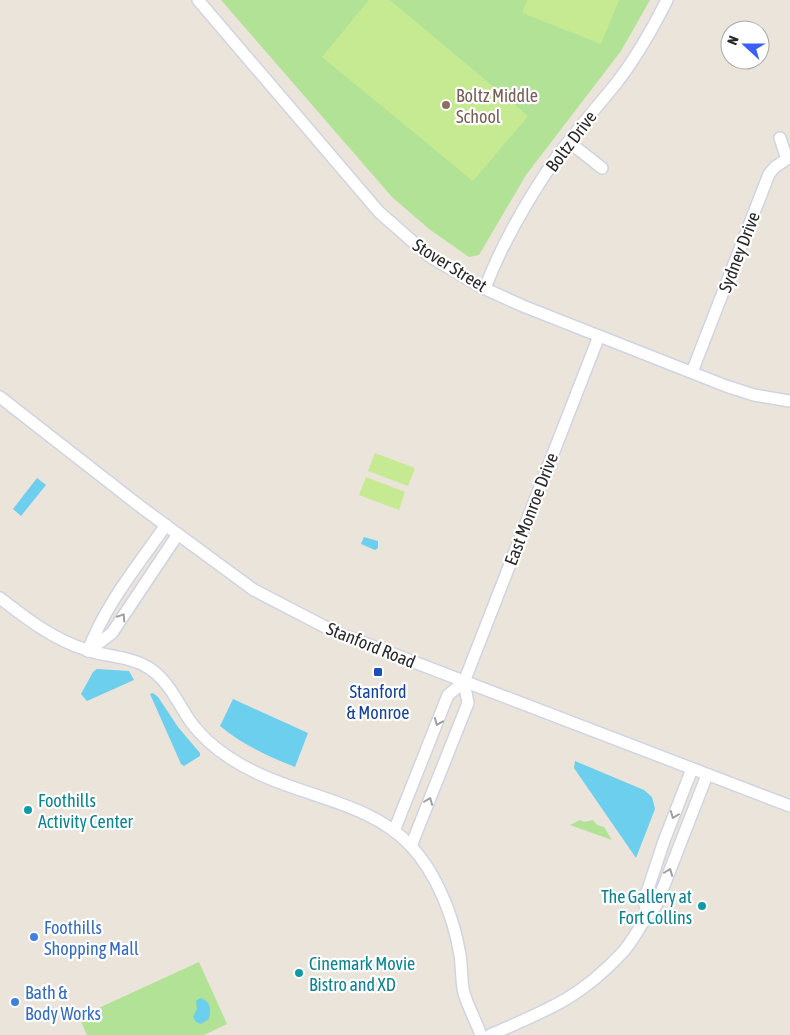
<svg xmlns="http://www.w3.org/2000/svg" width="790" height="1035" viewBox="0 0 790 1035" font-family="'Asap Condensed',sans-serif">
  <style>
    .green { fill: #b2e296 }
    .pitch { fill: #c6ea92 }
    .water { fill: #6ccfee }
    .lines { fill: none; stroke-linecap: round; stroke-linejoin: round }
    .minor-casing { stroke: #d0d4e2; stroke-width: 14 }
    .minor { stroke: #fff; stroke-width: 11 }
    .oneway { stroke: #9f9f9f }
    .education-dot { fill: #8d6e63; stroke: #fff; stroke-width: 2 }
    .transit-dot { fill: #1a4fb4; stroke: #fff; stroke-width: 2 }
    .culture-dot { fill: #0f9aa8; stroke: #fff; stroke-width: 2 }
    .shop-dot { fill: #3f7fe0; stroke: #fff; stroke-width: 2 }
    .labels { text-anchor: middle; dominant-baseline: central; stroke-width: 4.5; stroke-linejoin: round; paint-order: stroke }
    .education-label { font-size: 18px; fill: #785e54; stroke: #fff; text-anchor: start }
    .street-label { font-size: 18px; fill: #292929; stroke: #fff }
    .transit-label { font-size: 18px; fill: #164399; stroke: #fff }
    .culture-label { font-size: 18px; fill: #0d838f; stroke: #fff; text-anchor: start }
    .shop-label { font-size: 18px; fill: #366cbe; stroke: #fff; text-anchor: start }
  </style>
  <rect width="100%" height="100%" fill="#ebe4da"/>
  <g class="green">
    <polygon points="221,0 650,0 621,51 526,175 479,255 469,257 429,229 392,197"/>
    <polygon points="580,820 584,822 593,820 597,825 604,827 612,840 570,825"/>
    <polygon points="199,962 227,1024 204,1035 87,1035 79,1017"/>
  </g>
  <g class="pitch">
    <polygon points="369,0 390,0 528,116 473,181 322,57"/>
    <polygon points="527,0 619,0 601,44 522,13"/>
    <polygon points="375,453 415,468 408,486 368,471"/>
    <polygon points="366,477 405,492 399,510 359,495"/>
  </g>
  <g class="water">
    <polygon points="37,478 46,485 21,516 13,509"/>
    <polygon points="364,537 378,541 378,548 375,550 361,544"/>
    <polygon points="97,669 129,671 134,680 87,701 81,694 93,672"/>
    <polygon points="153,693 158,697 178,727 200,753 200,756 184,766 181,764 150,694"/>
    <path d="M233 699 308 733 295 767C268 756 243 745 220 726Z"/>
    <polygon points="575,761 644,790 652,797 655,809 636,858 574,768"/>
    <path d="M200 998C211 1001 211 1009 209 1019L201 1024 196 1022 193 1017 197 1009 196 1001Z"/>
  </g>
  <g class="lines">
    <g class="minor-casing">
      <g id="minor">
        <polyline points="198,0 379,212 429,256 481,287 523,306 726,386 754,395 790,401"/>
        <polyline points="569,142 602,168"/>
        <path d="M485 288C503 241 529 197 558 155 577 130 598 106 618 81 637 56 653 28 667 0"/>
        <polyline points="692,372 769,174 775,167 787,159 780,138"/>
        <polyline points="0,397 141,507 254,590 333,631 790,806"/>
        <path d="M0 598C27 619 54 640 87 650 107 657 130 656 149 668 168 680 178 703 190 721 206 743 230 760 255 772 305 797 371 803 411 846 437 874 454 918 460 955 462 967 461 981 464 993 468 1007 476 1021 481 1035"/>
        <polyline points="88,651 112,633 178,534"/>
        <path d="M88 651C105 605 138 565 166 525"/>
        <polyline points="394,831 448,695 464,682 599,336"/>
        <polyline points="411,846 468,703 464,682"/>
        <polyline points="647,914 644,901 664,841 692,769"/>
        <path d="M490 1035C547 1010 579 999 622 953 636 938 642 919 656 906L707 775"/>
      </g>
    </g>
    <use href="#minor" class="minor"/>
  </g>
  <defs><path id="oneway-chevron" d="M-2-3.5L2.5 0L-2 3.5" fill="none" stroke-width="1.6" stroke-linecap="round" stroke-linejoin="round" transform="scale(1.25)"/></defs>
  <g class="oneway">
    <use href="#oneway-chevron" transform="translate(122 617) rotate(-57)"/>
    <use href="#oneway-chevron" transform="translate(438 722) rotate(112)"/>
    <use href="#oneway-chevron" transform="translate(429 801) rotate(-69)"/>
    <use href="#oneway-chevron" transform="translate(674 815) rotate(111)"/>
    <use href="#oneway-chevron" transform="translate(669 872) rotate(-69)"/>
  </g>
  <circle class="education-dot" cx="446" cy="105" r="5"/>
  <rect class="transit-dot" x="373" y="667" width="10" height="10" rx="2.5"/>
  <g class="culture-dot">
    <circle cx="28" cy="810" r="5"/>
    <circle cx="702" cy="906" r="5"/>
    <circle cx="299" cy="973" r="5"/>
  </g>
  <g class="shop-dot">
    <circle cx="34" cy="937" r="5"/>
    <circle cx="15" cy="1002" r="5"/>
  </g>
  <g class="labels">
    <g class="education-label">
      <text x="456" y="95">Boltz Middle<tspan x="456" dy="21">School</tspan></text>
    </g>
    <g class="street-label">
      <text transform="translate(571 141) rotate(-53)">Boltz Drive</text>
      <text transform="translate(739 252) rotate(-69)">Sydney Drive</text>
      <text transform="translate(450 265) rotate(32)">Stover Street</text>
      <text transform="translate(531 509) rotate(-69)">East Monroe Drive</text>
      <text transform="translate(371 645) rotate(22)">Stanford Road</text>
    </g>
    <g class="transit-label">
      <text x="378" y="691">Stanford<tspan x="378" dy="21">&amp; Monroe</tspan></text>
    </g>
    <g class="culture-label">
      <text x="38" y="800">Foothills<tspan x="38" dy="21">Activity Center</tspan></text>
      <text x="692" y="896" text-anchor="end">The Gallery at<tspan x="692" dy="21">Fort Collins</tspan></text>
      <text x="309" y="963">Cinemark Movie<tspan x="309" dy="21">Bistro and XD</tspan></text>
    </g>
    <g class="shop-label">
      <text x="44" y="927">Foothills<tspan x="44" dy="21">Shopping Mall</tspan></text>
      <text x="25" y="992">Bath &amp;<tspan x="25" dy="21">Body Works</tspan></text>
    </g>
  </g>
  <g transform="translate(745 45) rotate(291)"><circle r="24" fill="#ffffff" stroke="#a9a9a9"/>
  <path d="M0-4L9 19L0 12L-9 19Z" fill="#3961fa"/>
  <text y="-8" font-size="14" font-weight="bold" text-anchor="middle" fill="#292929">N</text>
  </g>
</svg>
